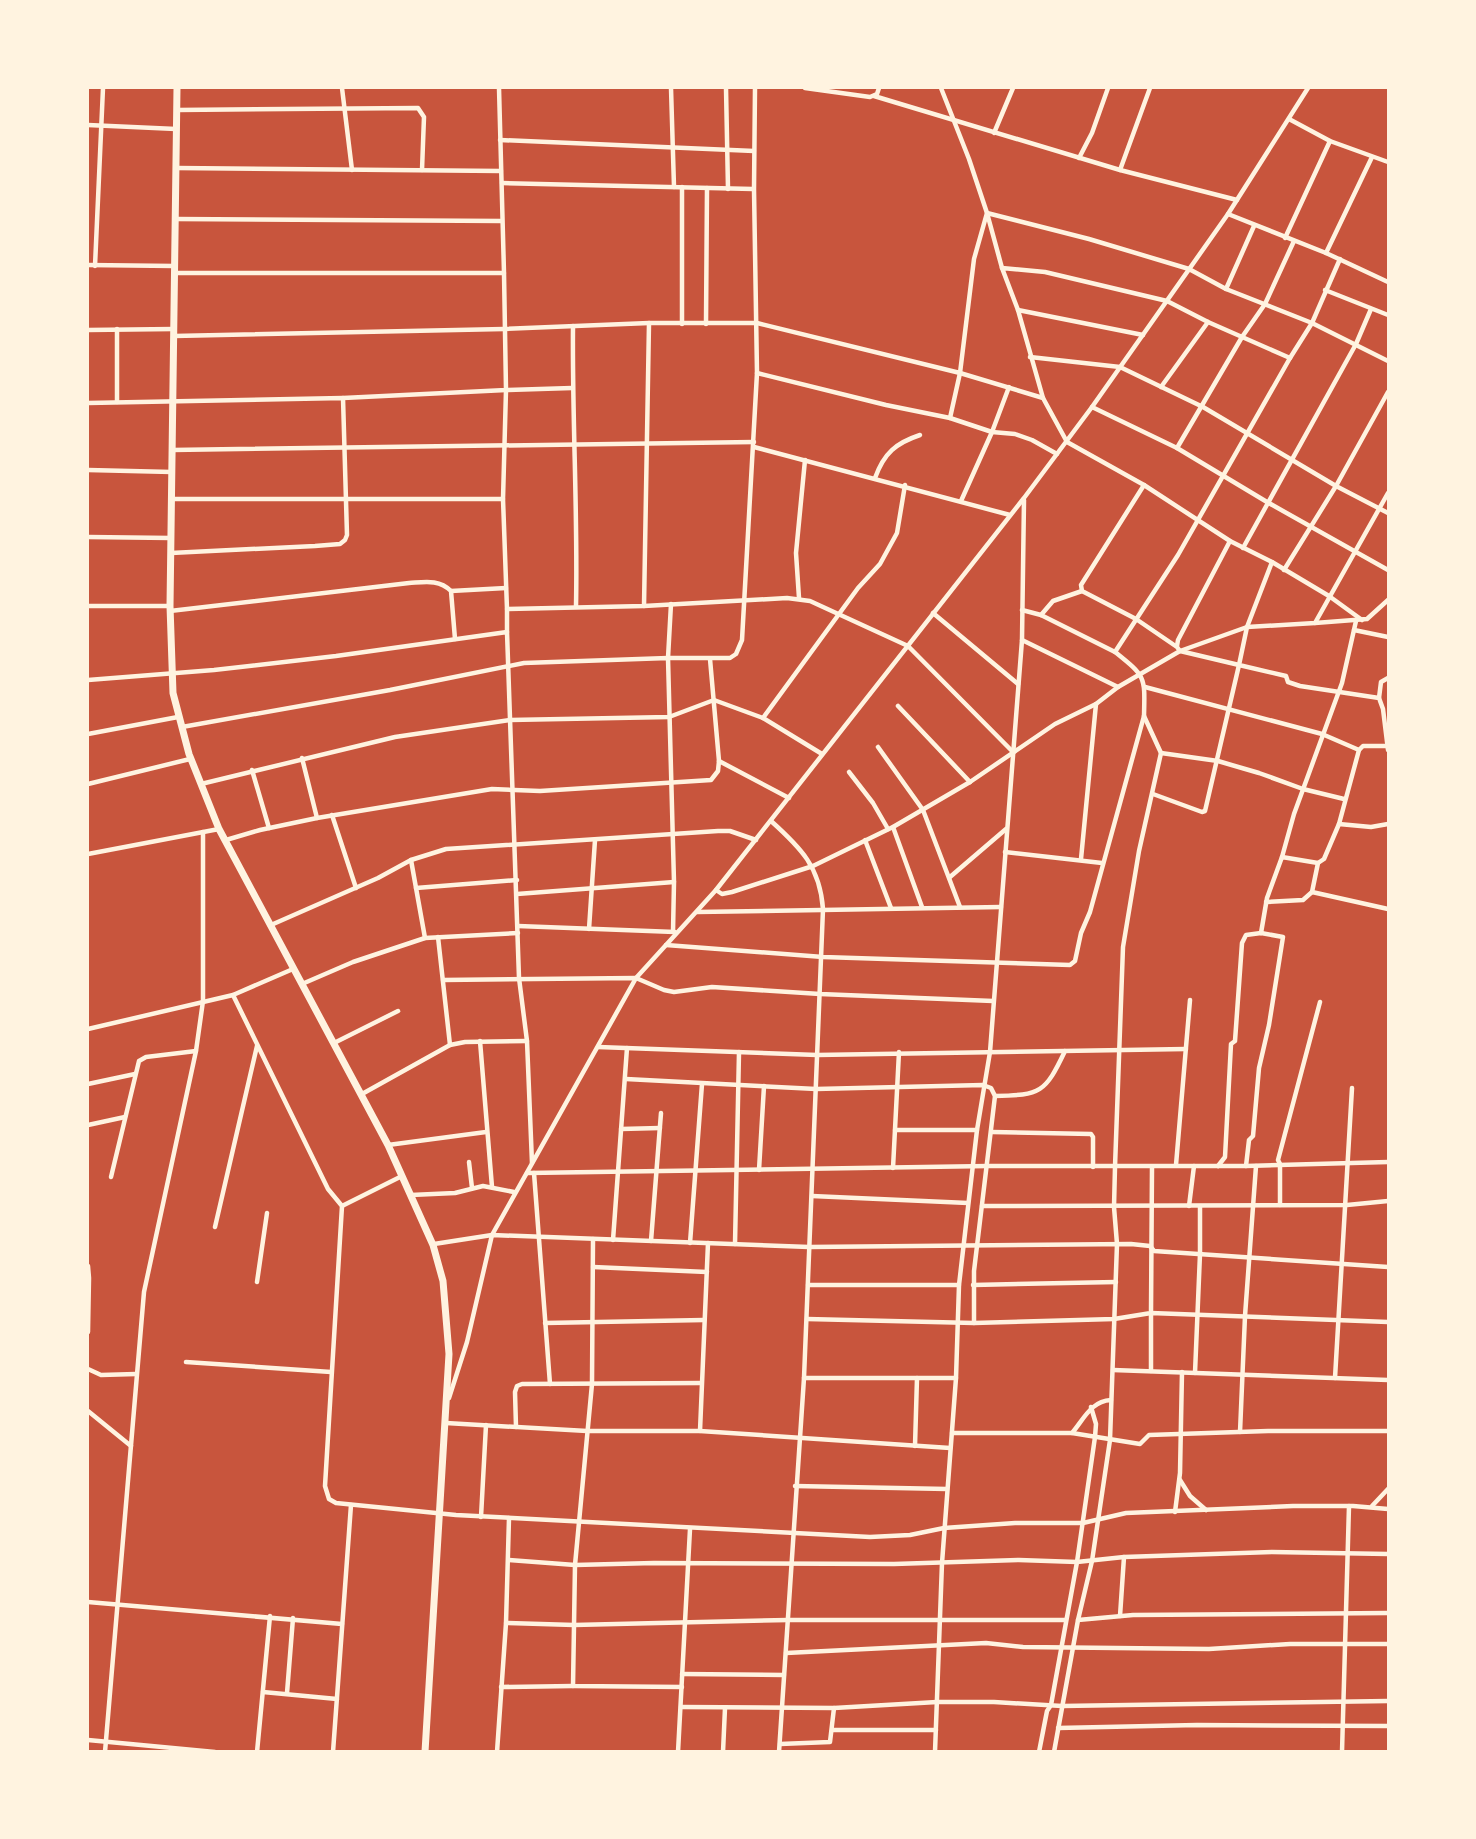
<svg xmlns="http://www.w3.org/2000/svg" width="1476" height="1839" viewBox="0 0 1476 1839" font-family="'Alegreya Sans',sans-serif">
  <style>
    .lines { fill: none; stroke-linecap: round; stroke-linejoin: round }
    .minor { stroke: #fff3e0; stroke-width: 4.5 }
    .primary { stroke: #fff3e0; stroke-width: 7 }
  </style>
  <rect width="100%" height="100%" fill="#c8553d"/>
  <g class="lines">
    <g class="minor">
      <polyline points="342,88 352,170"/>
      <polyline points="499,88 504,273"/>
      <polyline points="671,88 674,187"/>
      <polyline points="726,88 728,189"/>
      <polyline points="805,88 870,97 877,94 879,88"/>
      <polyline points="941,88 969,159 987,213 974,259 960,373 950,418"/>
      <polyline points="874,96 1120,170 1237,200"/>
      <polyline points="177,110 418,108 424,117 422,170"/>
      <polyline points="1289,119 1330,141 1388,162"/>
      <polyline points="88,125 176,129"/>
      <polyline points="994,133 1013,88"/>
      <polyline points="500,140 754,151"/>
      <polyline points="1079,158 1092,133 1108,88"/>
      <polyline points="176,168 501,171"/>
      <polyline points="1120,170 1150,88"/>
      <polyline points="502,183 753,189"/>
      <polyline points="1228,214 1326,253 1388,282"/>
      <polyline points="175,219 502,221"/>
      <polyline points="1285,238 1330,141"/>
      <polyline points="1326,253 1372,157"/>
      <polyline points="88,265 174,266"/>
      <polyline points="95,266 103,88"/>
      <polyline points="1002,268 987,213 1089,239 1189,269 1226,289 1312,323 1388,361"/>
      <polyline points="175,273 504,273 506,390 343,398"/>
      <polyline points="1226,289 1254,226"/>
      <polyline points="1325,290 1388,315"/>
      <polyline points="1018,310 1143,335"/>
      <polyline points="682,324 682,187"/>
      <polyline points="706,324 707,188"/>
      <path d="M573 326C572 419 578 513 576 606"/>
      <polyline points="88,330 174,329"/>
      <polyline points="174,336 504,329 649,323"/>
      <polyline points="1030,357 1120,367 1203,407 1336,486 1388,513"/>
      <polyline points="757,373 886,405 950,418 992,432 1015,434 1032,440 1057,454"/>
      <polyline points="1161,387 1208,322"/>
      <polyline points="572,388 506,390 503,499 507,609 644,606 787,598 810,601 908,646 1013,752"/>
      <polyline points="1043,398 1018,310 1002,268 1045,272 1167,301 1208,322 1290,358"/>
      <polyline points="117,402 117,329"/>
      <polyline points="88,403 343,398 347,535 345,540 340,544 315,546 171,553"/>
      <polyline points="1092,407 1177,448 1267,502 1388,570"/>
      <polyline points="754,447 1010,515"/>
      <polyline points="1177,448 1242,337 1265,304 1294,241"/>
      <polyline points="172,450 754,442"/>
      <polyline points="88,470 172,472"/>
      <path d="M875 478C884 453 896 443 920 435"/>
      <polyline points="1144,485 1081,585 1082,591 1136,619 1177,647 1180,651 1239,665 1205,811 1202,812 1153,794"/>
      <polyline points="172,499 503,499"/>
      <polyline points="961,501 992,432 1009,387"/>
      <polyline points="88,537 171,538"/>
      <polyline points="1243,548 1356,344 1371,309"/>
      <polyline points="1272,562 1247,627 1239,665 1286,676 1288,682 1300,686 1379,698 1383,709 1388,750"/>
      <polyline points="1284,570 1336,486 1388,392"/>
      <polyline points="451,591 506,588"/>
      <polyline points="799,598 796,553 805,460"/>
      <polyline points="671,604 668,658 730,658 736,654 742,640 757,373 754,189 755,88"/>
      <polyline points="88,606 170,606"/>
      <polyline points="644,606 649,323 757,323 960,373 1043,398 1067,442 1144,485 1230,541 1272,562 1329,596 1362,620"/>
      <polyline points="1022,610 1041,615 1115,652 1178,555 1290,358 1312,323 1340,259"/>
      <path d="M170 611 409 583C425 582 439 579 451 591L455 639"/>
      <polyline points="933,613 1018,684"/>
      <polyline points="1041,615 1053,601 1082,591"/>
      <polyline points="1315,623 1367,619 1388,600"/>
      <polyline points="1354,630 1388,637"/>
      <polyline points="507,632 507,609"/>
      <polyline points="1022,640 1118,687"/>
      <polyline points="1177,646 1178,640 1230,541"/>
      <polyline points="88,680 214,670 336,656 507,632 519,978 527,1041 532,1163"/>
      <polyline points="1145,687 1322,734 1359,750"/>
      <polyline points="1379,698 1381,682 1388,678"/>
      <polyline points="898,706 970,782"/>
      <polyline points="182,727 390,690 524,663 668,658 674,882 673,932"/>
      <polyline points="88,734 178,717"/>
      <polyline points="878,747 923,810 960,907"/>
      <polyline points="1161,753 1218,761 1259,773 1303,789 1344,799"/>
      <polyline points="822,754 763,718 858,588 880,564 897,533 905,485"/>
      <polyline points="302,758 317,818"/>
      <polyline points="719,761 789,798"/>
      <polyline points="252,770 269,828"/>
      <polyline points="849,772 873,803 888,829"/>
      <polyline points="88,784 190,759"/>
      <polyline points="201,784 395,737 510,720 669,717 714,700 763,718"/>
      <polyline points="332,815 356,888"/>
      <path d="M771 821C801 848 820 867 823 909L804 1378 779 1752"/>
      <polyline points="1339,824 1359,750 1363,746 1388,746"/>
      <polyline points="893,827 922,907"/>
      <polyline points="226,840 260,830 317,818 492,789 540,791 711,780 718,771 719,761 710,659"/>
      <polyline points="865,840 891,908"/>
      <polyline points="1005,852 1102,863"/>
      <polyline points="88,854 219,829"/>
      <polyline points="1282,857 1294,814 1342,683 1356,621"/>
      <polyline points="1081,859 1096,704"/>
      <polyline points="411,860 425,938"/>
      <polyline points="1318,863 1312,892 1388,909"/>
      <polyline points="950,877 1006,829"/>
      <polyline points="416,888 517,880"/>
      <polyline points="716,890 722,894 732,892 813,866 893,827 970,782 1055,724 1096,704 1118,687 1180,651 1247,627 1315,623 1388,493"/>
      <polyline points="517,894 674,882"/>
      <polyline points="1266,902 1303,900 1312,892"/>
      <polyline points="697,912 1001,907"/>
      <polyline points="271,925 378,878 411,860 446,849 718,831 730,831 756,840"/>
      <polyline points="518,926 675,932"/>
      <polyline points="589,929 595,840"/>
      <polyline points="1261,933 1267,898 1282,857 1318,863 1324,859 1339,824 1371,827 1388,824"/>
      <polyline points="438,937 450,1045"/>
      <path d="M666 945 823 957 1070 965 1075 961 1081 933 1090 912 1144 716C1145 676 1146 677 1115 652"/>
      <polyline points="443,980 636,978 664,990 674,992 712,987 820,994 993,1001"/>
      <polyline points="302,984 353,962 425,938 518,933"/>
      <polyline points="233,995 328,1189 342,1206 325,1486 329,1499 336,1503 456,1515 870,1537 910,1535 944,1528 1015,1523 1083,1523 1126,1513 1293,1506 1353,1506 1388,1509"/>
      <polyline points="88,1029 233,995 293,969"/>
      <polyline points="480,1041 492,1187"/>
      <polyline points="334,1043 398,1011"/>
      <polyline points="598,1047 817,1055 1186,1049"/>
      <polyline points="626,1079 816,1089 983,1085 991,1088 995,1096 974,1271 974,1323"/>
      <polyline points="88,1084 135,1074"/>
      <polyline points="362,1094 450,1045 465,1042 527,1041"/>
      <path d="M995 1096C1041 1095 1045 1093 1065 1051"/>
      <polyline points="88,1125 125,1117"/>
      <polyline points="621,1129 660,1128"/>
      <polyline points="895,1130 977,1130"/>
      <polyline points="992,1132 1091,1134 1093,1137 1093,1167"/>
      <polyline points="388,1145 486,1132"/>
      <polyline points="469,1162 472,1188"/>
      <polyline points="1176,1165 1190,1000"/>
      <polyline points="1218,1166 1225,1157 1231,1044 1235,1041 1242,943 1246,935 1261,933 1283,937 1269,1025 1259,1068 1253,1136 1249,1140 1246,1166"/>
      <polyline points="893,1168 899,1052"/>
      <polyline points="759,1170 764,1086"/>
      <polyline points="527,1173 988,1166 1246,1166 1388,1162"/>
      <polyline points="534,1173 550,1384"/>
      <polyline points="111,1177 139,1061 146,1057 196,1051"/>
      <polyline points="411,1195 455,1193 483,1186 514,1192"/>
      <polyline points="812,1196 968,1203"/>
      <polyline points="1280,1205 1280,1164 1278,1160 1320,1002"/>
      <polyline points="342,1206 402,1176"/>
      <polyline points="982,1206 1347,1205 1388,1201"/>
      <polyline points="1189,1206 1194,1166"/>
      <polyline points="215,1227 257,1046"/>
      <polyline points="593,1239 592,1384 575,1565 573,1686 682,1687"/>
      <polyline points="613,1240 627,1048"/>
      <polyline points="651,1241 661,1113"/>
      <polyline points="690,1243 702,1084"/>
      <polyline points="434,1244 492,1235 809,1247 1131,1244 1150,1246 1154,1251 1388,1267"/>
      <polyline points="735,1244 739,1052"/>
      <polyline points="88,1266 89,1278 88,1332"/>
      <polyline points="593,1267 707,1272"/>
      <polyline points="257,1282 267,1213"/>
      <polyline points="808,1285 959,1285"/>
      <polyline points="973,1285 1116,1282"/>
      <polyline points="807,1319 974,1323 1114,1319 1151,1313 1152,1167"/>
      <polyline points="545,1323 704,1320"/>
      <polyline points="186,1362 331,1372"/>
      <polyline points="88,1369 101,1375 136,1374"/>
      <polyline points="1113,1370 1388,1380"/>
      <polyline points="1151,1371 1151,1313 1388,1322"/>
      <polyline points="1195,1373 1200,1254 1200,1207"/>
      <polyline points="804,1378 956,1378"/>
      <polyline points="1335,1378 1352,1088"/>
      <polyline points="449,1398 467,1342 492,1235 636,978 716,890 1024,498 1092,407 1228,214 1308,88"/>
      <polyline points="88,1411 131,1446"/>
      <polyline points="446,1423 587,1431 700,1431 950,1448"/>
      <polyline points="516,1427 515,1392 517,1386 522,1384 701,1383"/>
      <polyline points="700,1431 708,1243"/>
      <polyline points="1240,1432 1245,1316 1256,1166"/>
      <path d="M952 1433H1072C1084 1419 1091 1401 1111 1400"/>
      <polyline points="1072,1433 1140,1444 1149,1435 1268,1431 1388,1431"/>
      <polyline points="915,1446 917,1378"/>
      <polyline points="1180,1480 1190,1496 1206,1510"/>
      <polyline points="795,1486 947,1489"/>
      <polyline points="1372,1506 1388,1489"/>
      <polyline points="1175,1512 1180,1473 1182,1372"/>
      <polyline points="481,1517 486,1425"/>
      <polyline points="509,1560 575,1565 654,1563 894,1564 1019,1560 1077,1562 1124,1557 1272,1552 1388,1554"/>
      <polyline points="88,1602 342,1624"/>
      <polyline points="1120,1616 1124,1557"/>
      <polyline points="1078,1620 1133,1615 1388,1613"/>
      <polyline points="506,1623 574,1625 788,1620 1065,1620"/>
      <polyline points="786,1653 986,1643 1023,1647 1209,1649 1290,1644 1388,1644"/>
      <polyline points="682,1674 784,1675"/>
      <polyline points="501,1687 573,1686"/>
      <polyline points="263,1692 337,1699"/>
      <polyline points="287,1693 293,1618"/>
      <polyline points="681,1707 834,1708 937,1702 994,1702 1062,1706 1388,1701"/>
      <polyline points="1058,1728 1197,1725 1388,1726"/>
      <polyline points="833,1730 936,1730"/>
      <polyline points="88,1740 215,1752"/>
      <polyline points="780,1744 830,1742 834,1708"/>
      <polyline points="105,1752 144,1292 196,1051 203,1001 203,832"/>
      <polyline points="257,1752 270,1616"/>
      <polyline points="333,1752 351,1505"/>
      <polyline points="497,1752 506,1623 509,1518"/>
      <polyline points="678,1752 690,1529"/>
      <polyline points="723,1752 725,1708"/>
      <polyline points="935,1752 942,1563 956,1378 959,1285 977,1130 990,1052 1022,640 1024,500"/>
      <polyline points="1039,1752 1047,1711 1051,1705 1077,1562 1095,1437 1096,1424 1091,1407"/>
      <polyline points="1054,1752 1078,1620 1092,1561 1110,1440 1117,1244 1114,1207 1115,1167 1123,947 1139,851 1161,753 1144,716"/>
      <polyline points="1342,1752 1349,1506"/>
    </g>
    <polyline class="primary" points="177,88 170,606 173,693 189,754 219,829 388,1145 433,1245 443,1281 449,1354 425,1752"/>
  </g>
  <rect width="1476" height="1839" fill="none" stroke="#fff3e0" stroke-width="178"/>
</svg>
